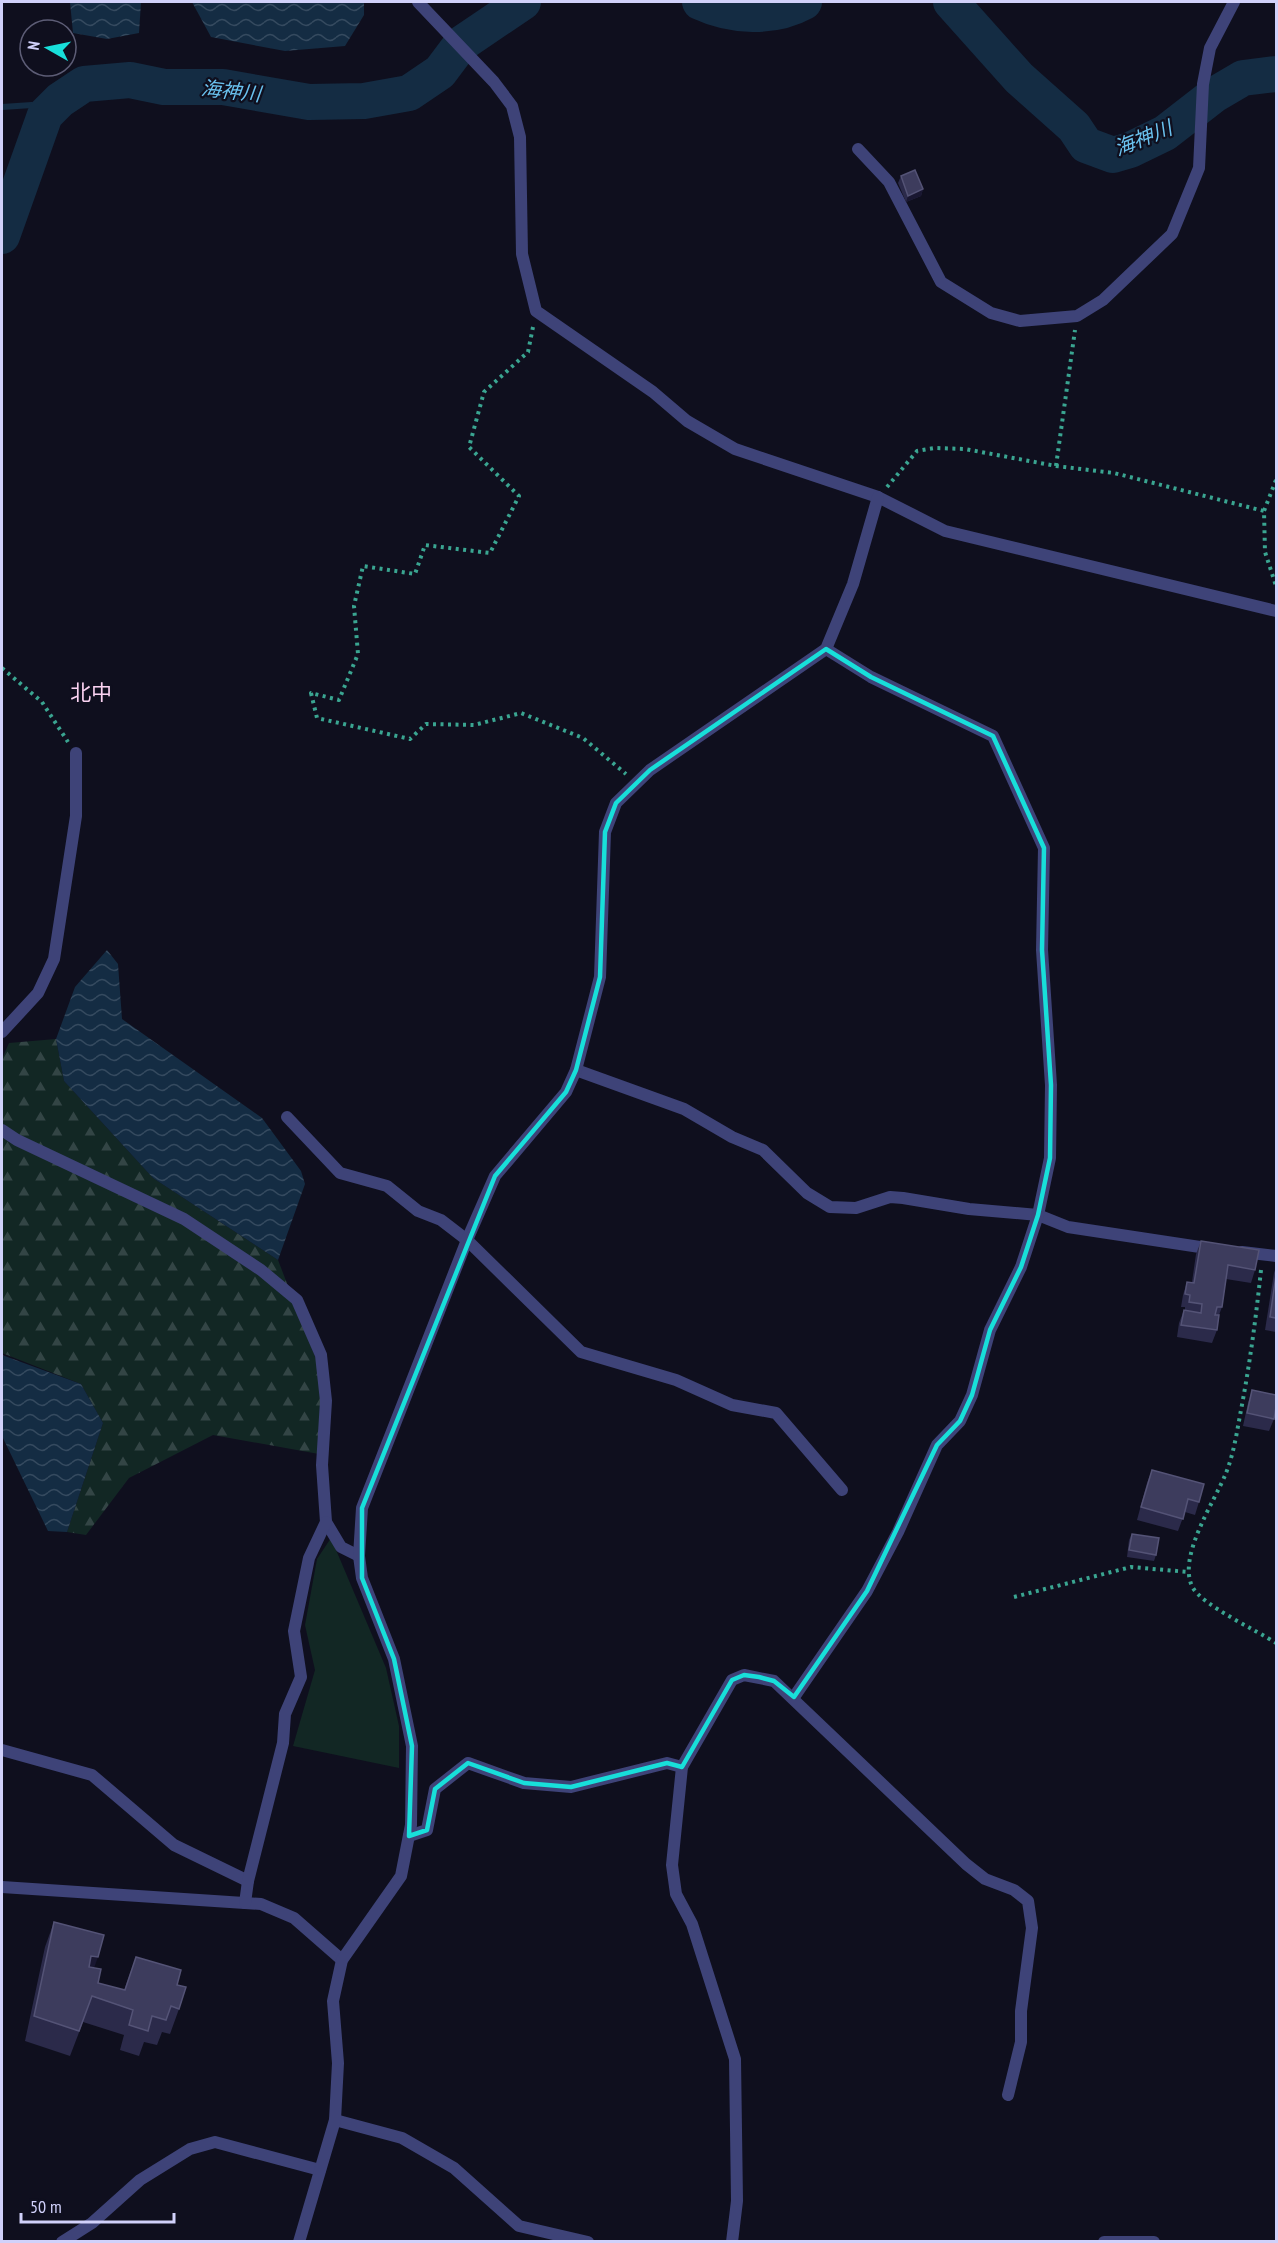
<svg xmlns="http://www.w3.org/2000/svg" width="1278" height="2243" viewBox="0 0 1278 2243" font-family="'PT Sans Narrow','Noto Sans JP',sans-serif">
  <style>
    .grass { fill: #122724 }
    .forest { fill: url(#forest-firs) }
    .water { fill: url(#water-waves) }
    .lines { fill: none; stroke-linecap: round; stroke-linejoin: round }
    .stream { stroke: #142c43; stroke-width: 6 }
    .river { stroke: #142c43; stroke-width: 36 }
    .path { stroke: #3aa591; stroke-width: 4; stroke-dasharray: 3 4.5; stroke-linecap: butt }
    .street { stroke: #3e4378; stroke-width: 12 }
    .wall { fill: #2b2a4a }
    .shaded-wall { fill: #191731 }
    .building { fill: #3d3c5d; stroke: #545376; stroke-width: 1.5 }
    .marked { fill: none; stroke: #18dfda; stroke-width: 4.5; stroke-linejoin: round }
    .labels { text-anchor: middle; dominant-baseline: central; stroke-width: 4.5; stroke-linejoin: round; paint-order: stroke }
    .water-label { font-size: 20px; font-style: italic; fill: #6ac2ef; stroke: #0f0f1e }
    .quarter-label { font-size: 21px; fill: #fad2f1; stroke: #0f0f1e }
  </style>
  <defs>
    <pattern id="forest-firs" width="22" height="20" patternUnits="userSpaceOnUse" patternTransform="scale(1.5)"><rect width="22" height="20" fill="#122724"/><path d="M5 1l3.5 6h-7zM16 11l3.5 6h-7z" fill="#334545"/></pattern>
    <pattern id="water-waves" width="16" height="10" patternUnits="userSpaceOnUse" patternTransform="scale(1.5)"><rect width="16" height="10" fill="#142c43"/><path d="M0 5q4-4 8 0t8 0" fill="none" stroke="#354a5f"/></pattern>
  </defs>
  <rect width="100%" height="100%" fill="#0f0f1e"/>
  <polygon class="grass" points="331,1538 386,1668 399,1726 399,1768 293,1746 315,1670 305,1625 317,1559"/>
  <polygon class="forest" points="56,1039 64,1081 153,1178 278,1260 324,1380 319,1454 213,1435 129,1478 86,1535 67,1532 103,1423 81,1384 2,1353 2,1059 9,1043"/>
  <g class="water">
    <polygon points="70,2 141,2 139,33 107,39 73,33"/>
    <polygon points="192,2 364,2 364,15 345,46 285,51 211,37"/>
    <polygon points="107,950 118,964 122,1019 262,1118 301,1171 305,1184 278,1260 153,1178 64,1081 56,1039 75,987"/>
    <polygon points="2,1355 81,1384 103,1423 67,1532 48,1531 2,1436"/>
  </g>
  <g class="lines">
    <polyline class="stream" points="2,107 32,105 45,115"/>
    <g class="river">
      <path d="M700 2C732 17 773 19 804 2"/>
      <polyline points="951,2 1019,78 1074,127 1086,145 1113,155 1130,150 1165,133 1214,95 1243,78 1276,74"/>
      <polyline points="2,236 45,115 60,100 84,84 130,80 164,87 223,87 309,102 364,101 409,93 440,72 461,44 523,2"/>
    </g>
    <g class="path">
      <polyline points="533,327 528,352 484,392 469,447 519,496 490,553 425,545 415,574 363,566 354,606 358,654 339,700 311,693 317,718 410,739 426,724 474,725 521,713 583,738 626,774"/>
      <polyline points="1056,466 1075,330"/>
      <polyline points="1276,480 1264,511 1265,552 1276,586"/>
      <polyline points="887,487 917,451 935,448 965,449 1056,466 1114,473 1264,511"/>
      <polyline points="2,668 42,702 68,742"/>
      <path d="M1261 1270C1256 1317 1250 1363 1241 1410 1237 1431 1234 1453 1226 1473 1215 1501 1176 1558 1193 1588 1204 1606 1256 1630 1276 1643"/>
      <polyline points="1014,1597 1131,1567 1188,1572"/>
    </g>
    <g class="street">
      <polyline points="418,2 494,82 512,106 520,137 522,254 536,311 653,392 687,421 735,449 878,497 945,531 1276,611"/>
      <polyline points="858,149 889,182 941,282 991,313 1020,321 1077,316 1103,300 1172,234 1199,168 1203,84 1210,48 1234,2"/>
      <polyline points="2,1032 38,993 54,959 76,816 76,753"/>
      <polyline points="576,1070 684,1109 732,1137 763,1150 807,1193 830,1207 856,1208 890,1197 903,1198 969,1209 1038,1215 1068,1227 1213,1249"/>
      <polyline points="287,1117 340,1173 387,1186 418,1211 441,1220 467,1240 581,1352 676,1380 732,1405 776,1413 842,1490"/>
      <polyline points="2,1130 17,1140 184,1219 261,1270 297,1300 321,1355 326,1401 322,1465 326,1522 341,1547 359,1556"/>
      <polyline points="1242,1252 1276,1256"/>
      <polyline points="794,1697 867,1591 898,1532 937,1445 960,1421 972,1395 990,1330 1021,1267 1038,1215 1050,1158 1051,1085 1042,950 1044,848 993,736 871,677 826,649"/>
      <polyline points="2,1750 92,1775 174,1845 248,1881"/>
      <polyline points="409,1836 427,1830 435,1789 468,1763 524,1783 571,1787 667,1763 682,1767"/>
      <polyline points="2,1887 261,1904 294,1918 342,1960"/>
      <polyline points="245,1903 248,1881 283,1743 285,1714 301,1677 294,1631 309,1558 326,1522"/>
      <polyline points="335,2120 402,2138 454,2168 519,2226 588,2242"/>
      <polyline points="62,2242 92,2223 140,2180 190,2149 215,2142 320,2170"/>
      <polyline points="299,2242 335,2120 338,2063 333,2001 342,1960 401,1876 411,1825 412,1746 394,1659 362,1578 359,1556 362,1508 467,1240 495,1176 566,1092 576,1070 600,977 605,832 616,803 650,770 826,649 853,584 878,497"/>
      <polyline points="732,2242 737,2201 735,2059 692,1924 676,1894 672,1865 682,1767 732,1680 744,1675 774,1681 966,1864 985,1879 1014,1890 1028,1901 1032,1928 1021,2011 1021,2042 1008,2095"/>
      <polyline points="1104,2242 1154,2242"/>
    </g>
  </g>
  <g class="wall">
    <polygon points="901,176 923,189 921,196 906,202 898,183"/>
    <polygon points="1201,1241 1255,1270 1251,1283 1226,1279 1222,1307 1219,1315 1217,1330 1212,1343 1177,1337 1179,1323 1184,1310 1185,1310 1185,1307 1181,1307 1183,1295 1187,1282 1192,1282 1196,1254"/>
    <polygon points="1276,1267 1276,1332 1265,1330 1274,1273"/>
    <polygon points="1252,1390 1274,1419 1269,1431 1243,1426 1248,1403"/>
    <polygon points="1152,1470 1199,1502 1195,1515 1185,1512 1178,1531 1137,1520 1147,1483"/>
    <polygon points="1132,1534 1156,1555 1154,1561 1127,1557 1129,1540"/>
    <polygon points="54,1922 94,1968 98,1983 124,1990 136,1957 177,1985 179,2009 170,2034 162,2032 157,2045 144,2042 139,2056 120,2050 124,2035 83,2022 70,2056 25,2041 45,1947"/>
  </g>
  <g class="shaded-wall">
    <polygon points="923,189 921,196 906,202 908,196"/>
    <polygon points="91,1956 98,1957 89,1982 82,1981"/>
  </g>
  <g class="building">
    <polygon points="915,170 923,189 908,196 901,176"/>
    <polygon points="1201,1241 1259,1250 1255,1270 1228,1265 1222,1307 1217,1307 1215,1315 1219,1315 1217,1330 1181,1325 1184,1310 1201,1313 1202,1304 1189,1302 1190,1295 1185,1294 1187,1282 1194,1283"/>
    <polygon points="1276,1275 1276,1318 1270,1317"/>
    <polygon points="1252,1390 1276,1395 1276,1407 1274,1419 1247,1413"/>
    <polygon points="1152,1470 1204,1484 1199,1502 1188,1499 1183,1519 1141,1507"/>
    <polygon points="1132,1534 1159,1538 1156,1555 1129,1550"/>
    <polygon points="54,1922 104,1935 98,1957 91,1956 89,1967 101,1969 98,1983 125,1990 136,1957 181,1970 177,1985 186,1987 179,2009 171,2006 166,2020 152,2016 148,2031 129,2025 133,2010 92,1996 79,2031 34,2016"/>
  </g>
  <path class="marked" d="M826 649 871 677 993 736 1044 848 1042 950 1051 1085 1050 1158 1038 1215 1021 1267 990 1330 972 1395 960 1421 937 1445 867 1591 794 1697 774 1681 759 1677 744 1675 732 1680 682 1767 667 1763 571 1787 524 1783 468 1763 435 1789 427 1830 409 1836 412 1746 394 1659 362 1578V1508L495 1176 566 1092 576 1070 600 977 605 832 616 803 650 770Z"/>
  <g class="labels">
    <g class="water-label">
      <text transform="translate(231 91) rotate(6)">海神川</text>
      <text transform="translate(1143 138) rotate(-22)">海神川</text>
    </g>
    <g class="quarter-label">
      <text x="91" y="692">北中</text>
    </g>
  </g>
  <rect width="1278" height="2243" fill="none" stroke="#d1d1fa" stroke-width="6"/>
  <g transform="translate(48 48) rotate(279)"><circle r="28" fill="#0f0f1e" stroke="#5d5d76" stroke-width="1.5"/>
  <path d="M0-4.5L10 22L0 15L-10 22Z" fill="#18dfda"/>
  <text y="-9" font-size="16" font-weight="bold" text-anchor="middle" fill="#d1d1fa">N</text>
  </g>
  <path d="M21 2213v9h153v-9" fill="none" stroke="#d1d1fa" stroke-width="3"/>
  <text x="30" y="2213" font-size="18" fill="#d1d1fa" stroke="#0f0f1e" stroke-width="4.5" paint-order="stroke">50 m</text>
</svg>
